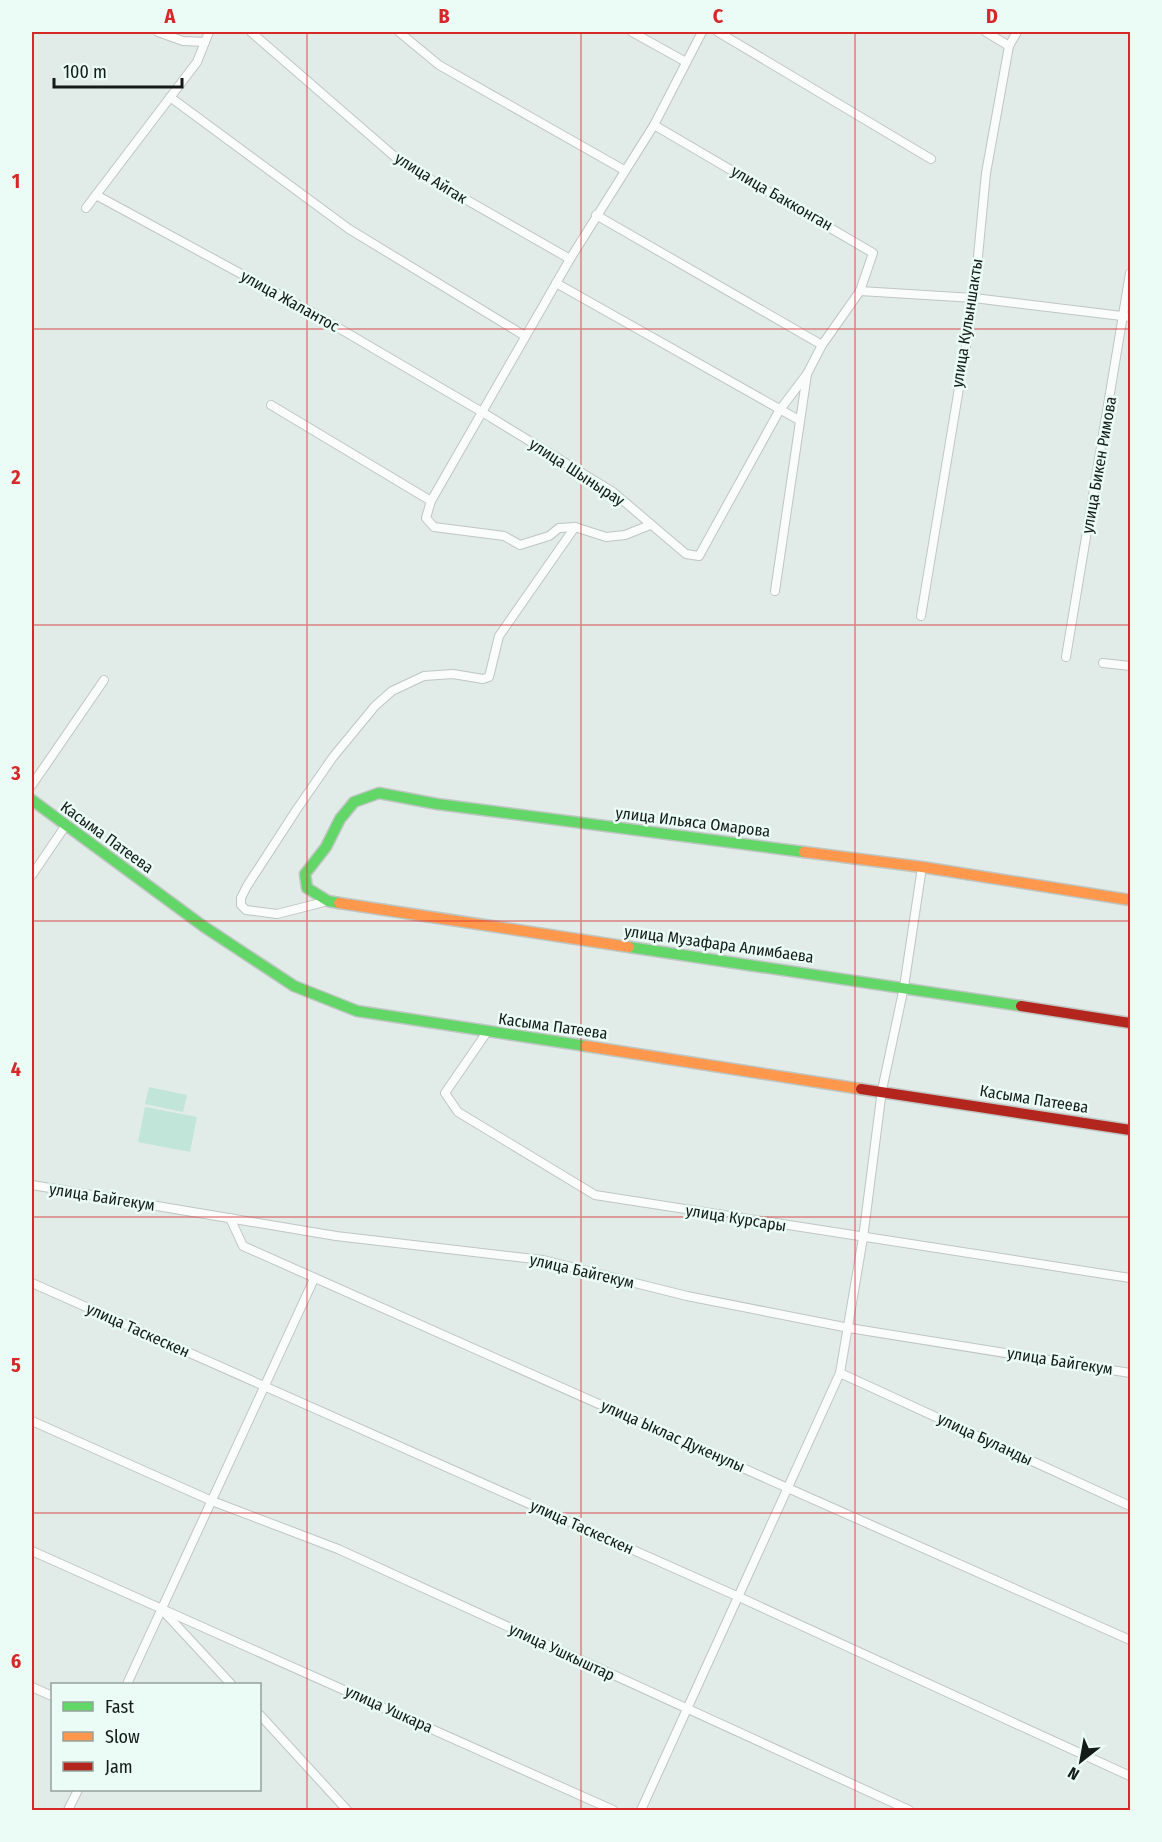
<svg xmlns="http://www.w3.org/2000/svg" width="1162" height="1842" viewBox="0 0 1162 1842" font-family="'Fira Sans Condensed',sans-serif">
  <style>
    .green { fill: #c1e5d9 }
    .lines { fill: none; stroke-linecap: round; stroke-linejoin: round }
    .street-casing { stroke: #bfc6c3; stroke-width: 10 }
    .fast-casing { stroke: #bfc6c3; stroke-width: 13 }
    .slow-casing { stroke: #bfc6c3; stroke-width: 13 }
    .jam-casing { stroke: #bfc6c3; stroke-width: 13 }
    .street { stroke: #fafcfb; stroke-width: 8 }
    .fast { stroke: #63d668; stroke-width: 10 }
    .slow { stroke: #ff974d; stroke-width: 10 }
    .jam { stroke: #b3261e; stroke-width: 10 }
    .grid { fill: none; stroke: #d62828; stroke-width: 1.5; stroke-opacity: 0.55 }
    .labels { text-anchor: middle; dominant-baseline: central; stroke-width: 5; stroke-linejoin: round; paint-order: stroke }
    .street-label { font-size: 16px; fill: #131a17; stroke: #eafcf5 }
    .neatline { fill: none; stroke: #d62828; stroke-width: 2 }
    .grid-label { font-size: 20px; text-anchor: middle; font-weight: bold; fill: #d62828 }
  </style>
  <rect width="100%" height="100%" fill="#e1ebe7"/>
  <g class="green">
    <polygon points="149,1087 187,1095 183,1112 145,1104"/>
    <polygon points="145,1107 197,1117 190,1152 138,1142"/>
  </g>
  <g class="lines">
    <g class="street-casing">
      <g id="street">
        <polyline points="158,32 183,41 205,42"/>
        <polyline points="251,32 402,163 570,259"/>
        <polyline points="399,32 439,65 624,170"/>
        <polyline points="632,32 686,62"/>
        <polyline points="718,32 931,159"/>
        <polyline points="986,32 1009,46"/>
        <polyline points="170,97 349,229 525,336"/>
        <polyline points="654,125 873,253 860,291 822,345 807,374 775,591"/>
        <polyline points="96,195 313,313 482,412 613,492 686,554 699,556 779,411 807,374"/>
        <polyline points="86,208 197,62 209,32"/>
        <polyline points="596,215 822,345"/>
        <polyline points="556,283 799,420"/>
        <polyline points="860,291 974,298 1130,317"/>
        <polyline points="271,405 431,501"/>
        <polyline points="650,525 625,535 606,537 575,527 559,528 549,536 520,545 504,536 434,527 426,518 431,501 570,259 654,125 702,32"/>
        <polyline points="921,616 974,298 986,173 1009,46 1017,32"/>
        <polyline points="1066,657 1130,273"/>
        <polyline points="1103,663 1130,666"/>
        <polyline points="32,785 104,680"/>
        <polyline points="32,875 66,825"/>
        <polyline points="328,901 277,914 246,910 241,905 241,898 247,886 297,809 333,757 375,706 392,691 424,676 453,674 483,679 489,677 499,636 575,527"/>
        <polyline points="487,1032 445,1093 458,1112 595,1195 1130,1278"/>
        <polyline points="32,1185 336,1236 543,1260 687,1296 849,1328 1130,1373"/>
        <polyline points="230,1218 243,1246 1130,1640"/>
        <polyline points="32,1283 739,1597 1130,1776"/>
        <polyline points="840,1373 1130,1506"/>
        <polyline points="32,1421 212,1501 338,1549 909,1810"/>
        <polyline points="32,1551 613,1810"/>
        <polyline points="166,1614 231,1684"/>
        <polyline points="127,1684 314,1279"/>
        <polyline points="32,1687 52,1696"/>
        <polyline points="260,1715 347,1810"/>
        <polyline points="68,1810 78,1790"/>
        <polyline points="641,1810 840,1373 863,1238 882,1090 904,987 922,867"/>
      </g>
    </g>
    <g class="fast-casing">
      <g id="fast">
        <polyline points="32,800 203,926 294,986 357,1011 586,1046"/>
        <polyline points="339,903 328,901 307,888 305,874 326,847 340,819 354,802 379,793 437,804 804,852"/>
        <polyline points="629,947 1021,1006"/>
      </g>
    </g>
    <g class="slow-casing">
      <g id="slow">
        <polyline points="804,852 922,867 1130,900"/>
        <polyline points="339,903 629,947"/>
        <polyline points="586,1046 861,1089"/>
      </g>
    </g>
    <g class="jam-casing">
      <g id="jam">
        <polyline points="1021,1006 1130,1023"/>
        <polyline points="861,1089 1130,1130"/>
      </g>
    </g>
    <use href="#street" class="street"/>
    <use href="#fast" class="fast"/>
    <use href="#slow" class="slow"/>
    <use href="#jam" class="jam"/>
  </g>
  <path class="grid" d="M307 32V1810M581 32V1810M855 32V1810M32 329H1130M32 625H1130M32 921H1130M32 1217H1130M32 1513H1130"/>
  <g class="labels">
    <g class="street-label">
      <text transform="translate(431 178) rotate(32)">улица Айгак</text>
      <text transform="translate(782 198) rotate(30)">улица Бакконган</text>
      <text transform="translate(290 301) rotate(29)">улица Жалантос</text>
      <text transform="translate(967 323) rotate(-81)">улица Кулыншакты</text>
      <text transform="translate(1099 465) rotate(-80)">улица Бикен Римова</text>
      <text transform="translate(577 472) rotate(33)">улица Шынырау</text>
      <text transform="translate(693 822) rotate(7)">улица Ильяса Омарова</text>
      <text transform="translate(107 837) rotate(36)">Касыма Патеева</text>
      <text transform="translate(719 944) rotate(8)">улица Музафара Алимбаева</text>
      <text transform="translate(553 1026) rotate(8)">Касыма Патеева</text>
      <text transform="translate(1034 1099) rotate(9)">Касыма Патеева</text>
      <text transform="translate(102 1197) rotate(9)">улица Байгекум</text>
      <text transform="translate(736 1218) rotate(9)">улица Курсары</text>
      <text transform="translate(582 1271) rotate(13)">улица Байгекум</text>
      <text transform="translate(138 1330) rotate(24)">улица Таскескен</text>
      <text transform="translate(1060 1361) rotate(9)">улица Байгекум</text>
      <text transform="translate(673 1436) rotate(24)">улица Ыклас Дукенулы</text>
      <text transform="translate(985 1439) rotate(25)">улица Буланды</text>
      <text transform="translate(582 1527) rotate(24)">улица Таскескен</text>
      <text transform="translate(562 1652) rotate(25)">улица Ушкыштар</text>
      <text transform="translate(389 1709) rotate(24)">улица Ушкара</text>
    </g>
  </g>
  <rect width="1162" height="1842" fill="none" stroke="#eafcf5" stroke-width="66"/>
  <rect x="51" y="1683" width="210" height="108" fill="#eafcf5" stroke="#94a29c" stroke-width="1.5"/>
  <rect x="63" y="1702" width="30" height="9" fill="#63d668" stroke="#94a29c" stroke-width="1.5"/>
  <text x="105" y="1713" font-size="18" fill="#131a17">Fast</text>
  <rect x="63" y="1732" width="30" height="9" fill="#ff974d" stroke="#94a29c" stroke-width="1.5"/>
  <text x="105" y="1743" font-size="18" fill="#131a17">Slow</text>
  <rect x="63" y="1762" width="30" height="9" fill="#b3261e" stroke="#94a29c" stroke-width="1.5"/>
  <text x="105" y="1773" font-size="18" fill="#131a17">Jam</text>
  <g transform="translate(1081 1761) rotate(211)" stroke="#eafcf5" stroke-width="4.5" paint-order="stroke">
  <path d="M0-4.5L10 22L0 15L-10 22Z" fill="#131a17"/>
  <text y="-9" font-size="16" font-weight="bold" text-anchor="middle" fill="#131a17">N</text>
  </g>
  <path d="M54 78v9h128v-9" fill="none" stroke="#131a17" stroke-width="3"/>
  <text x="63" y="78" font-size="18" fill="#131a17" stroke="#eafcf5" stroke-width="4.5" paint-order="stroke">100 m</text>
  <rect x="33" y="33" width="1096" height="1776" class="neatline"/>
  <g class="grid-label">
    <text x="170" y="23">A</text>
    <text x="444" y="23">B</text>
    <text x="718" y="23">C</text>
    <text x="992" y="23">D</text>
    <text x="16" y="188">1</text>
    <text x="16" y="484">2</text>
    <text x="16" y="780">3</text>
    <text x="16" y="1076">4</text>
    <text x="16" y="1372">5</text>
    <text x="16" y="1668">6</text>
  </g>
</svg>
